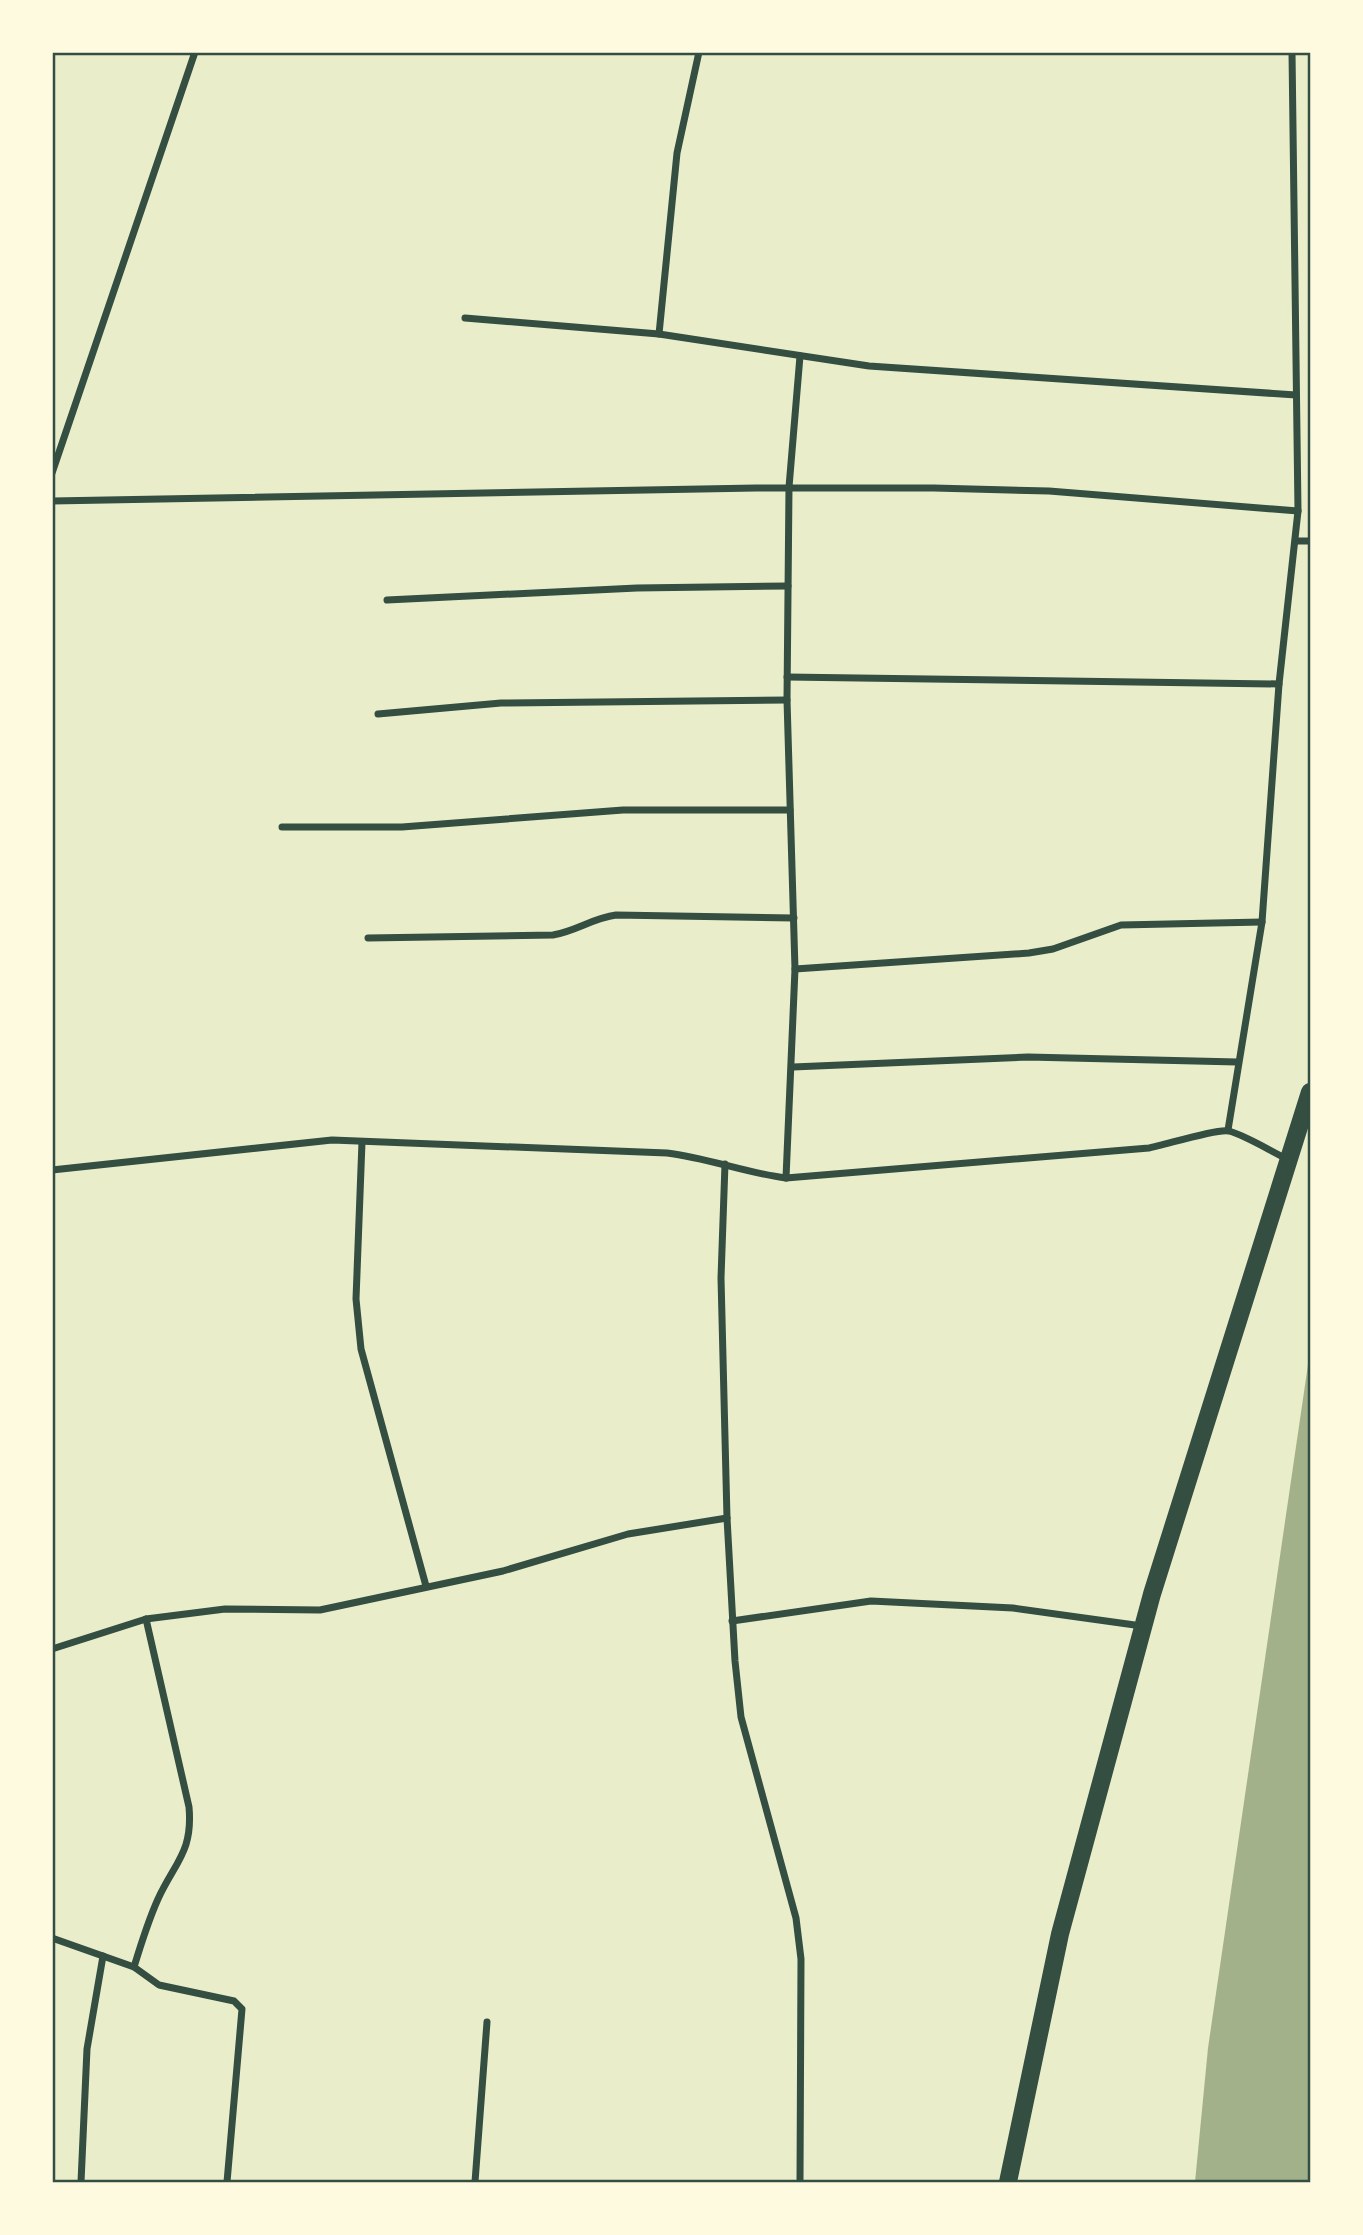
<svg xmlns="http://www.w3.org/2000/svg" width="1363" height="2235" viewBox="0 0 1363 2235" font-family="Lato,sans-serif">
  <style>
    .water { fill: #a3b18a }
    .lines { fill: none; stroke-linecap: round; stroke-linejoin: round }
    .minor { stroke: #344e41; stroke-width: 7 }
    .primary { stroke: #344e41; stroke-width: 18 }
    .neatline { fill: none; stroke: #344e41; stroke-width: 2.5 }
  </style>
  <rect width="100%" height="100%" fill="#e9edc9"/>
  <polygon class="water" points="1310,1351 1310,2182 1195,2182 1208,2048"/>
  <g class="lines">
    <g class="minor">
      <polyline points="465,318 659,334 869,366 1296,395"/>
      <polyline points="659,334 677,153 699,52"/>
      <polyline points="52,473 195,52"/>
      <polyline points="52,501 756,488 934,488 1049,491 1298,511"/>
      <polyline points="1296,541 1310,541"/>
      <polyline points="387,600 637,588 788,586"/>
      <polyline points="787,677 1279,684"/>
      <polyline points="378,714 501,703 787,700"/>
      <polyline points="282,827 402,827 623,810 790,810"/>
      <path d="M368 938 553 935C576 931 593 918 616 915L794 918"/>
      <polyline points="795,969 1029,953 1053,949 1121,925 1262,922"/>
      <polyline points="793,1067 1028,1057 1237,1062"/>
      <polyline points="1228,1130 1262,922 1279,684 1298,511 1292,52"/>
      <polyline points="362,1142 356,1299 361,1349 426,1586"/>
      <polyline points="725,1164 721,1278 727,1518 735,1661 741,1717 796,1918 801,1959 800,2182"/>
      <path d="M52 1170 332 1140 667 1153C708 1158 746 1173 786 1178L1149 1148C1165 1145 1218 1128 1229 1131 1249 1137 1270 1151 1289 1160"/>
      <polyline points="786,1178 795,969 787,700 789,487 800,356"/>
      <path d="M146 1619 189 1807C193 1852 175 1862 158 1899 148 1921 141 1944 134 1967L159 1985 234 2001 242 2009 227 2182"/>
      <polyline points="732,1621 871,1601 1013,1608 1142,1626"/>
      <polyline points="52,1649 146,1619 225,1609 320,1610 503,1571 628,1534 727,1518"/>
      <polyline points="52,1938 134,1967"/>
      <polyline points="81,2182 87,2049 103,1956"/>
      <polyline points="475,2182 487,2022"/>
    </g>
    <polyline class="primary" points="1008,2182 1060,1934 1152,1594 1310,1092"/>
  </g>
  <rect width="1363" height="2235" fill="none" stroke="#fefae0" stroke-width="108"/>
  <rect x="54" y="54" width="1255" height="2127" class="neatline"/>
</svg>
